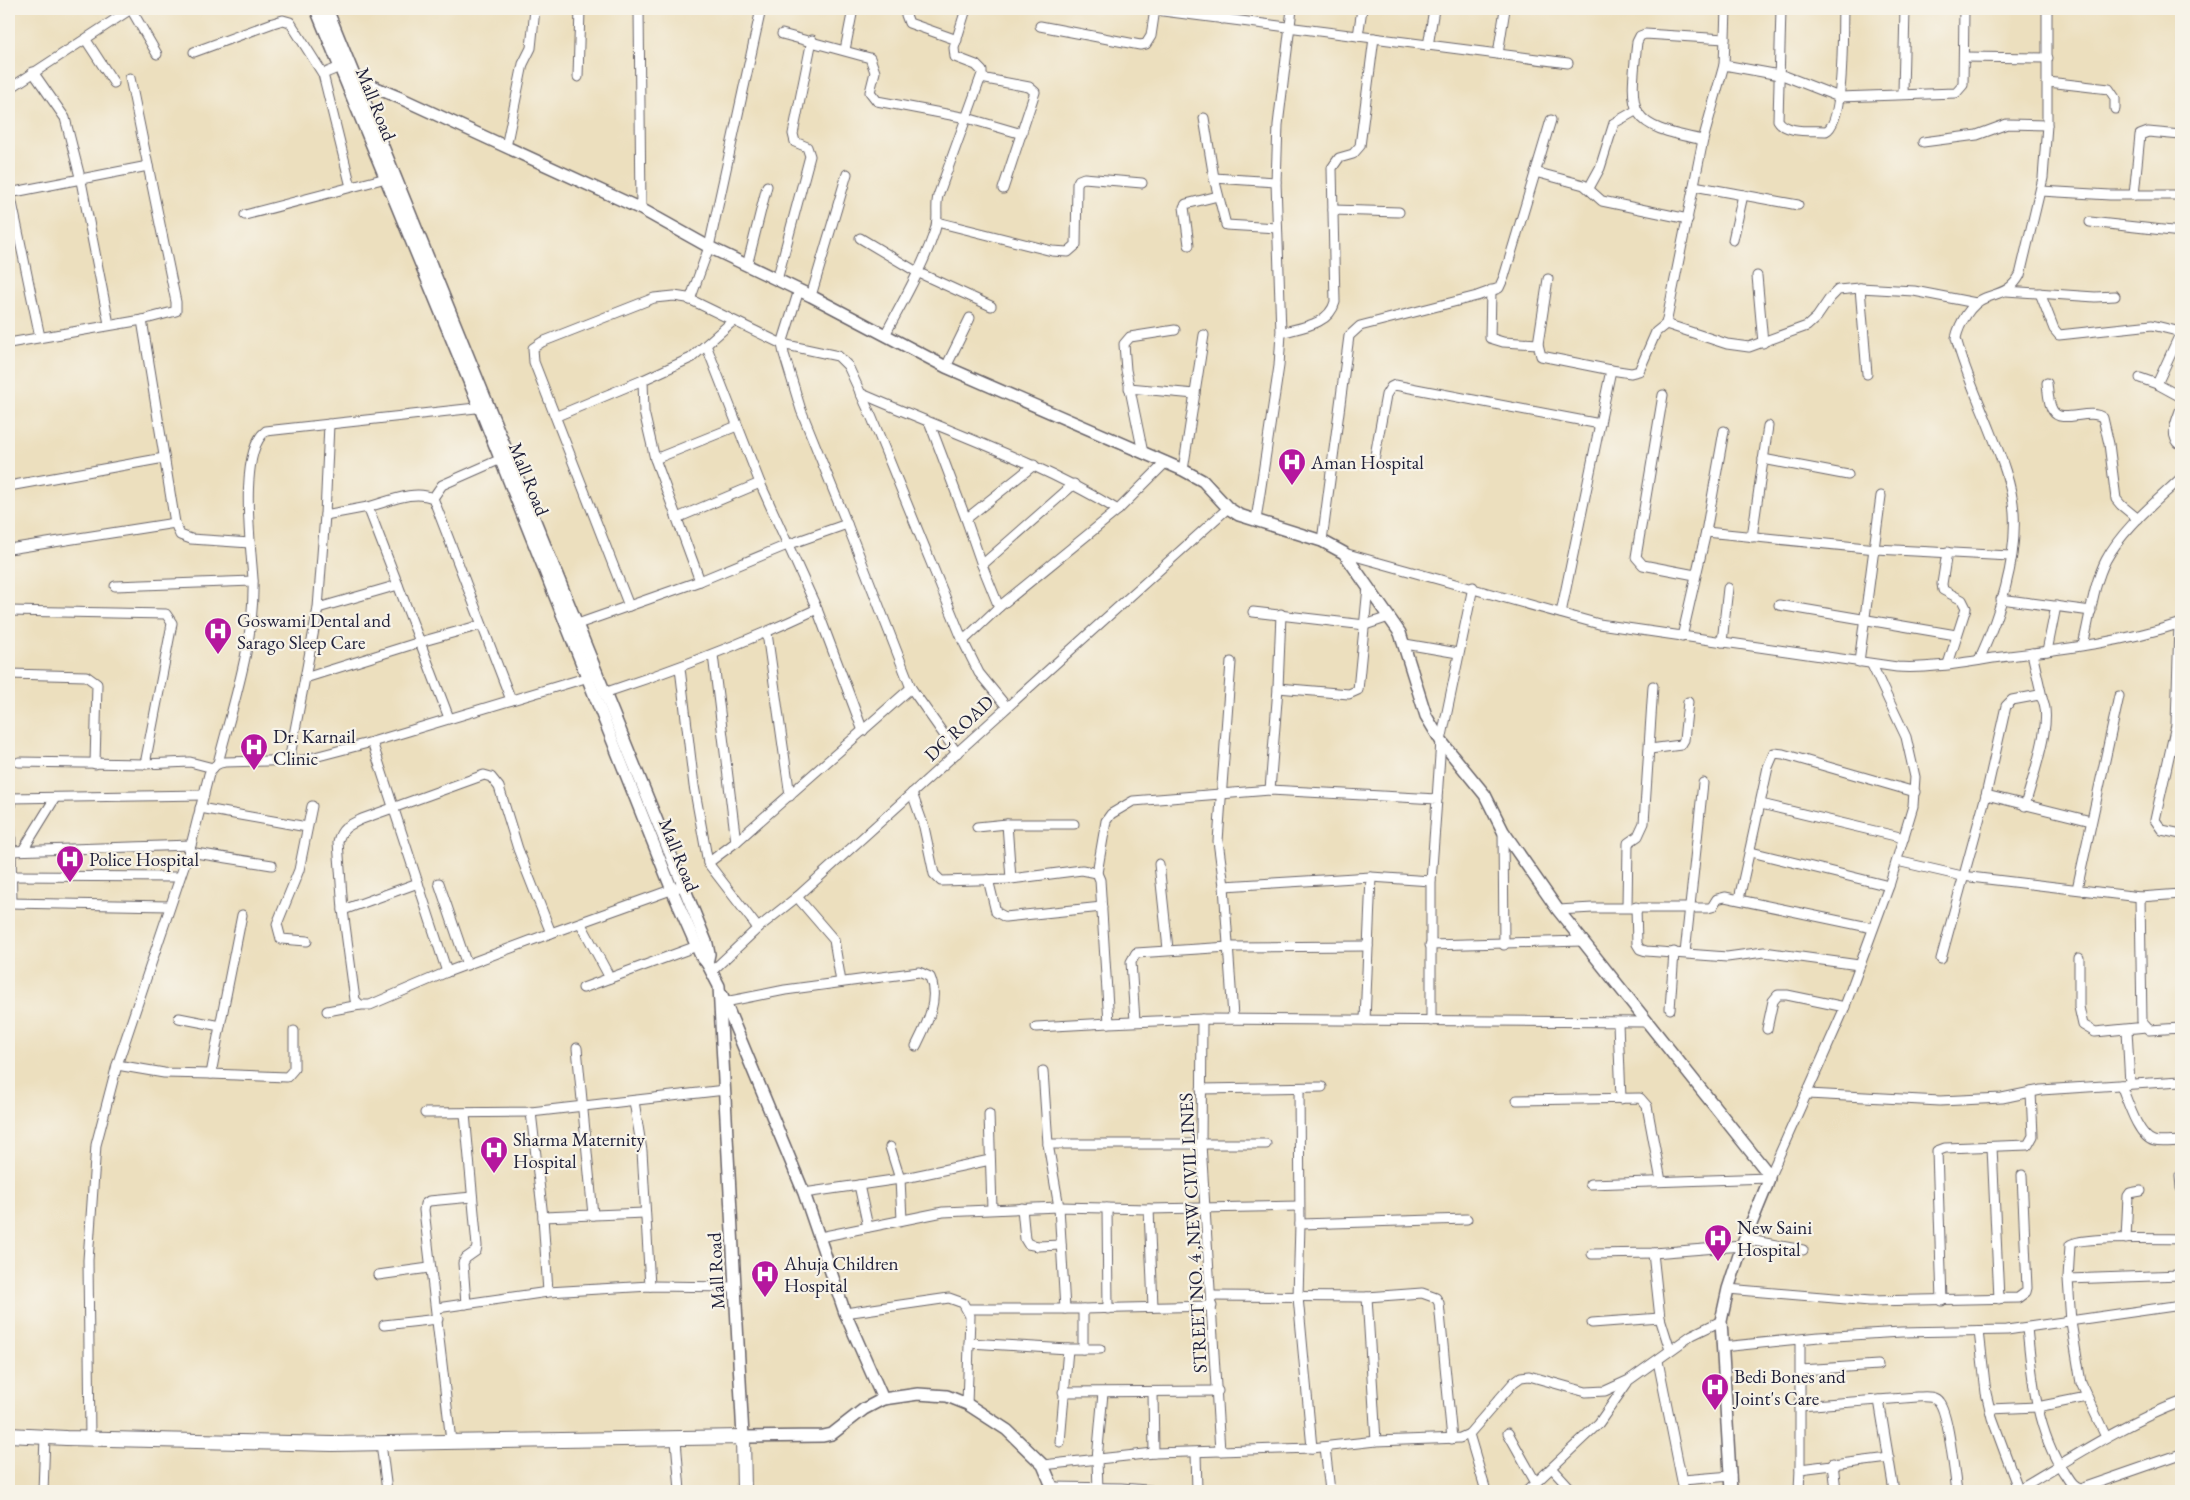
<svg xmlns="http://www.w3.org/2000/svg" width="2190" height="1500" viewBox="0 0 2190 1500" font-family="'EB Garamond',serif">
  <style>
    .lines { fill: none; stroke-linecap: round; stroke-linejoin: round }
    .minor-casing { stroke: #696469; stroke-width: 11 }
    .major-casing { stroke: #696469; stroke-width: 14 }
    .highway-casing { stroke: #696469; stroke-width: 16 }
    .minor { stroke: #fff; stroke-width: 9 }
    .major { stroke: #fff; stroke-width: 11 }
    .highway { stroke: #fff; stroke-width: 14 }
    .labels { text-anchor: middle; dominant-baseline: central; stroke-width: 4.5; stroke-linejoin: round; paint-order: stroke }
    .street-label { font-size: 19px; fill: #22223b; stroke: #f7f3e8 }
    .poi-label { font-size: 19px; fill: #22223b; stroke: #f7f3e8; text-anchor: start }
  </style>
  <rect width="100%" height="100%" fill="#f7f3e8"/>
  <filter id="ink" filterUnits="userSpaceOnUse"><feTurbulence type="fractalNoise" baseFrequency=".02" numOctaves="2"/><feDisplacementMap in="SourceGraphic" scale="10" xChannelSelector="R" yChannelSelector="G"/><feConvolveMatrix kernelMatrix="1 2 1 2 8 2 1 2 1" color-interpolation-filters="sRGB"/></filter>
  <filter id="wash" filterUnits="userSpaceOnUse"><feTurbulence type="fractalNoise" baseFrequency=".0096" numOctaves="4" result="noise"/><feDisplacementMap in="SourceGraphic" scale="20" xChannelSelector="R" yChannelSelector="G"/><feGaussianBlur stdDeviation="1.12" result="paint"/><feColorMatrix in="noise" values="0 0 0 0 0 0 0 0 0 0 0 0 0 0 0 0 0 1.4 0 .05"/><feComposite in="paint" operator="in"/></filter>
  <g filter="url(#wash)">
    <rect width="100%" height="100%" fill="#ecdfbe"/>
  </g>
  <g filter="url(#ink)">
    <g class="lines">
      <g class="minor-casing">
        <g id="minor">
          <polyline points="131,9 157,54"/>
          <polyline points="639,9 641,209"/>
          <polyline points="907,9 906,15 909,23 957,40"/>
          <polyline points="1726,9 1724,65 1703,140 1666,324 1727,344 1749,347 1807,326 1817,317 1830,298 1838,290 1860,288 1914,291 1976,303"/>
          <path d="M1781 9 1778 120C1786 134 1812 130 1826 131 1845 122 1842 31 1843 9"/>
          <polyline points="1155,10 1568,63"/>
          <polyline points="1222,19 1223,9"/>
          <polyline points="1040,26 1140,45 1146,44 1151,36 1155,9"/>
          <polyline points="782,34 870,58 875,72 870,92 877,101 967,118 1022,134"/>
          <polyline points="1358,36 1362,9"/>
          <polyline points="86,40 114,83"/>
          <polyline points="1428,46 1434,9"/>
          <polyline points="845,50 853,9"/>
          <polyline points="194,52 273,23 283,20 290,22 323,74 351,187"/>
          <polyline points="1498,54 1505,9"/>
          <polyline points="1964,57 2048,58"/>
          <polyline points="1724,65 1785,76 1839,97 1956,93 1963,85 1964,9"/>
          <polyline points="33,72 65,118 81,181 109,324"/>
          <polyline points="323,74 345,65"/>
          <polyline points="578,77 580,9"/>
          <polyline points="981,78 1029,87 1035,92 1003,189"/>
          <polyline points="2048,82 2109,89 2115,98 2115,109"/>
          <polyline points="9,89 131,9"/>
          <polyline points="1903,93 1905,9"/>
          <polyline points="1204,118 1214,178 1226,225 1277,228"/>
          <path d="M1703 140C1627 125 1629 116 1637 42L1640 36 1645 34 1725 39"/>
          <polyline points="1923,142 1977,135 2007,124 2047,125"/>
          <polyline points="506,147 523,64 531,48 535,9"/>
          <polyline points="1535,172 1584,185 1602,201 1688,219"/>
          <polyline points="1214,178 1276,182"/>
          <polyline points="1694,186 1798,205"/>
          <polyline points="1589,188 1600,168 1614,123 1637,110"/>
          <polyline points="2041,191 2110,195 2181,195"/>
          <polyline points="9,193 148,166"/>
          <polyline points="10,193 40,337"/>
          <polyline points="2134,195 2140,135 2148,132 2181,135"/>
          <polyline points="1333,210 1399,212"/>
          <polyline points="245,215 390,177"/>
          <polyline points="937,222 1052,251 1068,252 1076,245 1077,184 1079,180 1084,178 1142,183"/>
          <polyline points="2090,222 2181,232"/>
          <polyline points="860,238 917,272 991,306"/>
          <polyline points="1733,240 1743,195"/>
          <polyline points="1189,245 1184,207 1186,204 1218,196"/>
          <polyline points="747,266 767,186"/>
          <polyline points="1757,276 1763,343"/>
          <polyline points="1548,279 1538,344 1541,356 1611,370 1561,613"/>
          <polyline points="777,280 810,156 807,147 795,142 793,134 812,40"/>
          <polyline points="1860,288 1867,374"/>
          <polyline points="799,290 782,344 784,354 801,410 847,524"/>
          <polyline points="1491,290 1490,338 1503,342 1538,344"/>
          <polyline points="2006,291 2095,297 2115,296"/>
          <polyline points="2040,293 2054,329 2059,335 2152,325 2181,332 2157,384"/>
          <polyline points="811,296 847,174"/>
          <polyline points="690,300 709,247 761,9"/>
          <polyline points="142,320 175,523 180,535 191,539 250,543"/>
          <path d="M1281 333C1301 327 1329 325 1335 302L1332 168 1339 158 1353 154 1360 146 1374 38"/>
          <path d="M885 335C903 301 923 267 935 230 939 219 935 207 938 196L982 74V71L976 65 955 57 954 48 966 9"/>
          <polyline points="9,343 142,320 176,311 176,302 130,78"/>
          <polyline points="706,345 760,483 817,609 863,731"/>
          <polyline points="946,367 970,318"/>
          <polyline points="1611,370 1631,373 1639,371 1656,332 1666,324"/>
          <polyline points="2140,378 2157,384 2181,397"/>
          <polyline points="643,380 644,412 655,459 737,426"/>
          <path d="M2047 383C2048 391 2048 404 2053 411 2061 425 2090 407 2103 418L2109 444 2116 499 2121 505 2138 519"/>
          <polyline points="1129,388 1195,394"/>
          <path d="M860 393C947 431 1037 461 1118 510L1166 462"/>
          <polyline points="1663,395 1636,557 1643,565 1695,575"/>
          <path d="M2181 408C2177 420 2168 436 2181 445"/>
          <polyline points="557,416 643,380 691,358 733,321"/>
          <polyline points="930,424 966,519"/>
          <polyline points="1143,453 1126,370 1124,344 1130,337 1175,330"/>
          <polyline points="655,459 700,581"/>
          <polyline points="1763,459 1848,475"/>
          <polyline points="1374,461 1386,395 1391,387 1395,385 1600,424"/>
          <polyline points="1183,470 1204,335"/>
          <polyline points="9,486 164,458"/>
          <polyline points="433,498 442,485 501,459"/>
          <polyline points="325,515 329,424"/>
          <polyline points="677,518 760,483"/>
          <polyline points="1256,520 1279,366 1281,333 1276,182 1278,125 1292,9"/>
          <polyline points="1706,532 1876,549 2010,556"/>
          <polyline points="1752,537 1768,426"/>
          <polyline points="1322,541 1349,336 1360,326 1477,296 1499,288 1504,277 1551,120"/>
          <polyline points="9,549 175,523"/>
          <polyline points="1947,552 1942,584 1943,590 1962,600 1966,608 1948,664"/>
          <path d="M1344 553 1599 624 1897 667C1929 669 1962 663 1993 658 2056 650 2121 643 2181 623"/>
          <polyline points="982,565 966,519 1034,465"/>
          <polyline points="115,586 253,581"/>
          <polyline points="2001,599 2091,611"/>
          <polyline points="1779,605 1956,635"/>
          <polyline points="629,606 534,362 533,348 542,342 654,298 674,296 687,298 782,344 838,356 848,366 872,418 963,641"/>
          <polyline points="999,607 982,565 1074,484"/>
          <polyline points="318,608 398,585"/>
          <polyline points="9,611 166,614 172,623 171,629 145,764 190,762 213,768"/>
          <polyline points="1253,612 1365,625 1389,617"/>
          <polyline points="2179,624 2176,725 2155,820 2162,830 2181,834"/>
          <path d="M481 625 420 642 368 507C388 502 414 489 433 498L511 700"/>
          <polyline points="572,626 700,581 787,545 847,524 911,688 957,753"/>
          <polyline points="767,633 790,796"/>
          <polyline points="1682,637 1706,532 1724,431"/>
          <polyline points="1722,642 1728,588"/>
          <polyline points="1405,644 1458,653"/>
          <path d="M2083 645C2090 618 2093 585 2106 560 2123 528 2155 503 2181 478"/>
          <polyline points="2047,651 2056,606"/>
          <polyline points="2032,653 2042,697"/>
          <polyline points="713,655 736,842"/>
          <path d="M1979 660C1999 616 2017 561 2014 512 2012 485 2001 457 1991 432 1979 401 1964 370 1956 338 1959 324 1971 303 1985 298 2002 292 2011 291 2020 275L2043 178 2047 125V9"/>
          <polyline points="1231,662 1218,841 1224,886 1233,1017"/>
          <polyline points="1859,662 1881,496"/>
          <polyline points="680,668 694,786 708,863 758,928"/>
          <polyline points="9,674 86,676 97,684 95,764"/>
          <polyline points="305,678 318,608 325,515 368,507"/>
          <polyline points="1278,688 1349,694 1358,690 1368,587"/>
          <path d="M604 693C677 669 747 642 817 609"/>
          <polyline points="1006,706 979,673 963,641 999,607 1118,510"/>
          <polyline points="372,742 447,972"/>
          <polyline points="1650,749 1681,745 1684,740 1688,702"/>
          <polyline points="289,761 305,678 420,642 449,718"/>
          <polyline points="19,762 145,764"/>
          <path d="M218 763C233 704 255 641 253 579 251 547 238 451 266 431L485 407"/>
          <path d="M484 775 491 777 499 787 518 849 551 933 447 972 370 1005H360L355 1000 343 910 338 842C341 828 349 825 362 819Z"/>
          <polyline points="1270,790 1278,688 1281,614"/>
          <polyline points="912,793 924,827 934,874 941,881 1011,879 1082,870 1097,873 1100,880 1109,1023 1202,1019"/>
          <polyline points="1986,795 2091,821"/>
          <polyline points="9,798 204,795"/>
          <polyline points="10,798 12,903"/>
          <polyline points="1437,799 1441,741 1473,587"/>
          <polyline points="1761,804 1904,838"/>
          <polyline points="200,808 307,827"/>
          <polyline points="1007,824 1011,879"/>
          <polyline points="977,827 1007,824 1074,824"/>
          <polyline points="1503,831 1504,945"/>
          <polyline points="23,850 55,798"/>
          <polyline points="11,851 191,845"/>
          <polyline points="189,852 272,865"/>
          <polyline points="1751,852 1889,886"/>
          <polyline points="1897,861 1962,876 2140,897 2181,894"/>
          <polyline points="708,863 736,842 911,688"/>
          <polyline points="1159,864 1168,949"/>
          <polyline points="1097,873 1106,821 1111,814 1133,801 1270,790 1437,799 1431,881 1431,1021"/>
          <polyline points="11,876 179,877"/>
          <polyline points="988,879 996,912 1005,917 1102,907"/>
          <polyline points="439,883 467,965"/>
          <polyline points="1224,886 1371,877 1431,881"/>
          <polyline points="2077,889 2119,696"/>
          <polyline points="797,897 834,940 841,982"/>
          <polyline points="2140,897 2142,1022 2149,1030 2181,1028"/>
          <polyline points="1739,899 1768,767 1774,753 1783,754 1915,792"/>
          <polyline points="9,903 169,906"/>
          <polyline points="1627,907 1628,843 1638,836 1644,823 1653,686"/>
          <polyline points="1636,907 1637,944 1640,949 1646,951 1727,957 1764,952 1859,965"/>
          <polyline points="343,910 418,883"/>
          <polyline points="1558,910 1593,908 1708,908 1712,907 1717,899 1725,897 1873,928"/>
          <polyline points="581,924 610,978"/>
          <polyline points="551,933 682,886"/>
          <polyline points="307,941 281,939 277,924 299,870 312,806"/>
          <polyline points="1430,945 1583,941"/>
          <polyline points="1685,953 1703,783"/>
          <polyline points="2079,958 2079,1007 2083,1025 2095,1032 2146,1027"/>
          <path d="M1941 959 1986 795 2006 706 2012 700 2039 695C2058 711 2030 784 2025 806"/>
          <polyline points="711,972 758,928 797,897 1228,508"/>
          <polyline points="583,988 697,946"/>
          <path d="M725 1002 785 990 919 972 930 977C940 1000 926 1026 916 1046"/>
          <polyline points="1670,1009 1674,952"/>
          <polyline points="327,1011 360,1005"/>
          <polyline points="1365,1020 1371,877"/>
          <polyline points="1135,1021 1131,962 1136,953 1229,947 1368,946"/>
          <polyline points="1648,1022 1202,1019 1201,1144 1220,1451 1312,1448 1376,1441 1460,1438 1469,1434 1514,1382 1521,1377 1529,1376 1586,1392 1605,1391 1629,1380 1692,1335 1721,1321"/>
          <polyline points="1618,1023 1621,1099"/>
          <polyline points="220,1026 242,915"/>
          <polyline points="1036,1027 1109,1023"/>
          <polyline points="1767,1029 1773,1001 1778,995 1787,995 1845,1007"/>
          <polyline points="2127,1030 2130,1084"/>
          <polyline points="577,1048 593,1215"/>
          <polyline points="117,1065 164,1073 211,1074 220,1026 179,1018"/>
          <polyline points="1043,1071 1048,1144 1059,1207 1065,1309"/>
          <polyline points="211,1074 287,1077 294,1069 294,1031"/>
          <path d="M2121 1085C2127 1099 2138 1137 2154 1141 2162 1143 2173 1141 2181 1141"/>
          <polyline points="1299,1088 1300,1224 1298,1297 1312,1448"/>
          <polyline points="1201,1089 1322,1087"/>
          <polyline points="1808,1094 1940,1101 2002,1098 2041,1090 2181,1081"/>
          <polyline points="1517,1100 1640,1098 1647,1106 1661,1181"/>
          <polyline points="634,1101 642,1151 650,1286"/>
          <polyline points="531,1112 543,1217 548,1292"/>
          <polyline points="425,1113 531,1112 725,1090"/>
          <polyline points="465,1114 477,1246 476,1251 466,1258 463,1263 466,1304"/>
          <polyline points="989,1114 992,1209"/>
          <polyline points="1048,1144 1266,1144"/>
          <polyline points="890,1147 900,1179 902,1220"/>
          <polyline points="1992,1147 1999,1299"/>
          <polyline points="2180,1176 2181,1188"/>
          <polyline points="1590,1184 1769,1178 1842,1014 1889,886 1913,806 1915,777 1906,737 1872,665"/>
          <polyline points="859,1185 868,1227"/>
          <polyline points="804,1193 900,1179 990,1160"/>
          <polyline points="1022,1208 1025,1239 1028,1244 1038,1246 1061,1245"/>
          <polyline points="1107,1208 1108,1309"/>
          <polyline points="1149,1209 1153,1307"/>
          <polyline points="543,1217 645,1213"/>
          <polyline points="1300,1224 1467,1219"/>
          <polyline points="820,1237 943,1212 1059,1207 1149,1209 1299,1206"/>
          <polyline points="1744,1239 1803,1250"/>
          <polyline points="2126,1239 2128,1196 2130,1193 2141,1191"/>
          <polyline points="1653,1253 1660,1318 1670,1350"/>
          <polyline points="1592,1254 1653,1253 1742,1246"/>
          <polyline points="378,1275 429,1268"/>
          <polyline points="2068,1279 2181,1275"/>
          <polyline points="1728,1289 1870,1301 2018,1298 2026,1292 2027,1288 2022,1175"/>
          <polyline points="1211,1296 1367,1297 1422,1293 1436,1298 1439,1303 1452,1439"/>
          <polyline points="1367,1297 1376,1441"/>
          <polyline points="1942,1301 1937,1151 1945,1148 2028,1145 2033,1136 2031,1092"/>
          <polyline points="437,1308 548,1292 650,1286 735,1287"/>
          <polyline points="968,1309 1083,1309 1212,1306"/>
          <polyline points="845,1313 949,1298 963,1303 970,1316 967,1404"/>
          <polyline points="1592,1323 1660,1318"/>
          <polyline points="384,1325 438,1319"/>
          <path d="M2027 1328C2032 1378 2036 1430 2064 1473 2069 1480 2071 1487 2080 1489L2181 1454"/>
          <polyline points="1979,1331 1986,1393 1992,1418 2019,1491"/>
          <polyline points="969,1343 1068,1349 1100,1349"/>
          <polyline points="1722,1347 1819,1337 1901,1332 2007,1330 2181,1305"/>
          <polyline points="1083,1349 1083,1309"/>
          <polyline points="1658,1361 1684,1491"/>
          <polyline points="1801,1370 1878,1365"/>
          <polyline points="1063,1392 1218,1391"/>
          <polyline points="1153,1392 1154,1453"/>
          <polyline points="1879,1400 1894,1491"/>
          <path d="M1800 1406 1917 1397C1924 1397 1935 1395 1939 1402 1949 1414 1954 1473 1957 1491"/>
          <polyline points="1990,1409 2037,1407 2087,1397"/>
          <polyline points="1508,1433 1536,1483"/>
          <polyline points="1469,1434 1486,1491"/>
          <path d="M2106 1437 2081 1383 2071 1322 2068 1279 2070 1245C2078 1236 2164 1239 2181 1239"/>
          <path d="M90 1439 88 1260 96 1145 117 1065 191 845 209 774C213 766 217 763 225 762L303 760 372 742 592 676"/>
          <polyline points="676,1440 680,1491"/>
          <polyline points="451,1441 424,1210 425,1204 429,1201 472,1197"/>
          <polyline points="1060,1442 1068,1349"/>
          <polyline points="381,1443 387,1491"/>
          <polyline points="1325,1447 1330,1491"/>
          <polyline points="1196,1453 1197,1491"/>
          <polyline points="1833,1463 1836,1491"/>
          <polyline points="1043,1465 1154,1453 1220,1451"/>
          <polyline points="1552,1468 1573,1491"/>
          <polyline points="1800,1469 1800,1340"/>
          <polyline points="1683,1480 1731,1476"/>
          <polyline points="1052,1487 1121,1488 1160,1491"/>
          <path d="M2019 1489C2072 1458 2124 1423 2181 1402"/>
          <polyline points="43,1491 45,1437"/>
          <polyline points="1098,1491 1097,1459 1103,1393"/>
          <polyline points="1527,1491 1599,1423 1627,1383"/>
          <polyline points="1799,1491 1800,1469 1889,1458"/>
        </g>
      </g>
      <g class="major-casing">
        <g id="major">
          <polyline points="316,9 480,408 672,890 701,956 707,963 719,986 743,1437 823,1436 832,1434 864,1409 883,1399 918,1394 947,1396 967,1404 1007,1430 1043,1465 1054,1491"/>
          <polyline points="327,9 707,944 709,954 707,963"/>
          <polyline points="343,74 398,97 641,209 709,247 811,296 946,367 1183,470 1203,481 1228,508 1239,515 1322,541 1344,553 1400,633 1426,716 1441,741 1485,795 1503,831 1558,910 1767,1172 1769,1178 1767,1185 1742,1246 1728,1289 1721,1321 1731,1491"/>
          <polyline points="722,995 804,1193 845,1313 883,1399"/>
        </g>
      </g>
      <g class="highway-casing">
        <polyline id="highway" points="9,1435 66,1438 332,1444 743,1437 744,1491"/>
      </g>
      <use href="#minor" class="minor"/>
      <use href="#major" class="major"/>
      <use href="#highway" class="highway"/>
    </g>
  </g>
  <defs>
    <g id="hospital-pin" transform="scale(1.4375)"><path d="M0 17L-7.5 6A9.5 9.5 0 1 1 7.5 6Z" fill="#b5179e" stroke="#f7f3e8"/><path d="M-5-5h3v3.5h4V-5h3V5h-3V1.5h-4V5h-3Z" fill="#fff"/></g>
  </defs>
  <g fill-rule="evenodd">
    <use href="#hospital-pin" x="1292" y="462"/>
    <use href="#hospital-pin" x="218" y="631"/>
    <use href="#hospital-pin" x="254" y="747"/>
    <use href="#hospital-pin" x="70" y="859"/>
    <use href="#hospital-pin" x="494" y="1150"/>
    <use href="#hospital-pin" x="1718" y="1238"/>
    <use href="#hospital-pin" x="765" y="1274"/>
    <use href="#hospital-pin" x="1715" y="1387"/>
  </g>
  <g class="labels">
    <g class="street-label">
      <text transform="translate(376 104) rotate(68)">Mall Road</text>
      <text transform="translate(529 479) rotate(68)">Mall Road</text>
      <text transform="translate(959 728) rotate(-43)">DC ROAD</text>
      <text transform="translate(679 855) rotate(68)">Mall Road</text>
      <text transform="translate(1193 1233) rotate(-93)">STREET NO. 4 ,NEW CIVIL LINES</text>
      <text transform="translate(716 1271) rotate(-93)">Mall Road</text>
    </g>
    <g class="poi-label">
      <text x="1311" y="462">Aman Hospital</text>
      <text x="237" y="620">Goswami Dental and<tspan x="237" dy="22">Sarago Sleep Care</tspan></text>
      <text x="273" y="736">Dr. Karnail<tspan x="273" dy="22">Clinic</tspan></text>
      <text x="89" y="859">Police Hospital</text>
      <text x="513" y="1139">Sharma Maternity<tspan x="513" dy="22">Hospital</tspan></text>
      <text x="1737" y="1227">New Saini<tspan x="1737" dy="22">Hospital</tspan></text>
      <text x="784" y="1263">Ahuja Children<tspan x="784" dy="22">Hospital</tspan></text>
      <text x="1734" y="1376">Bedi Bones and<tspan x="1734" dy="22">Joint's Care</tspan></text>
    </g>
  </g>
  <rect width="2190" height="1500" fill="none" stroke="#f7f3e8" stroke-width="30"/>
</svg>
